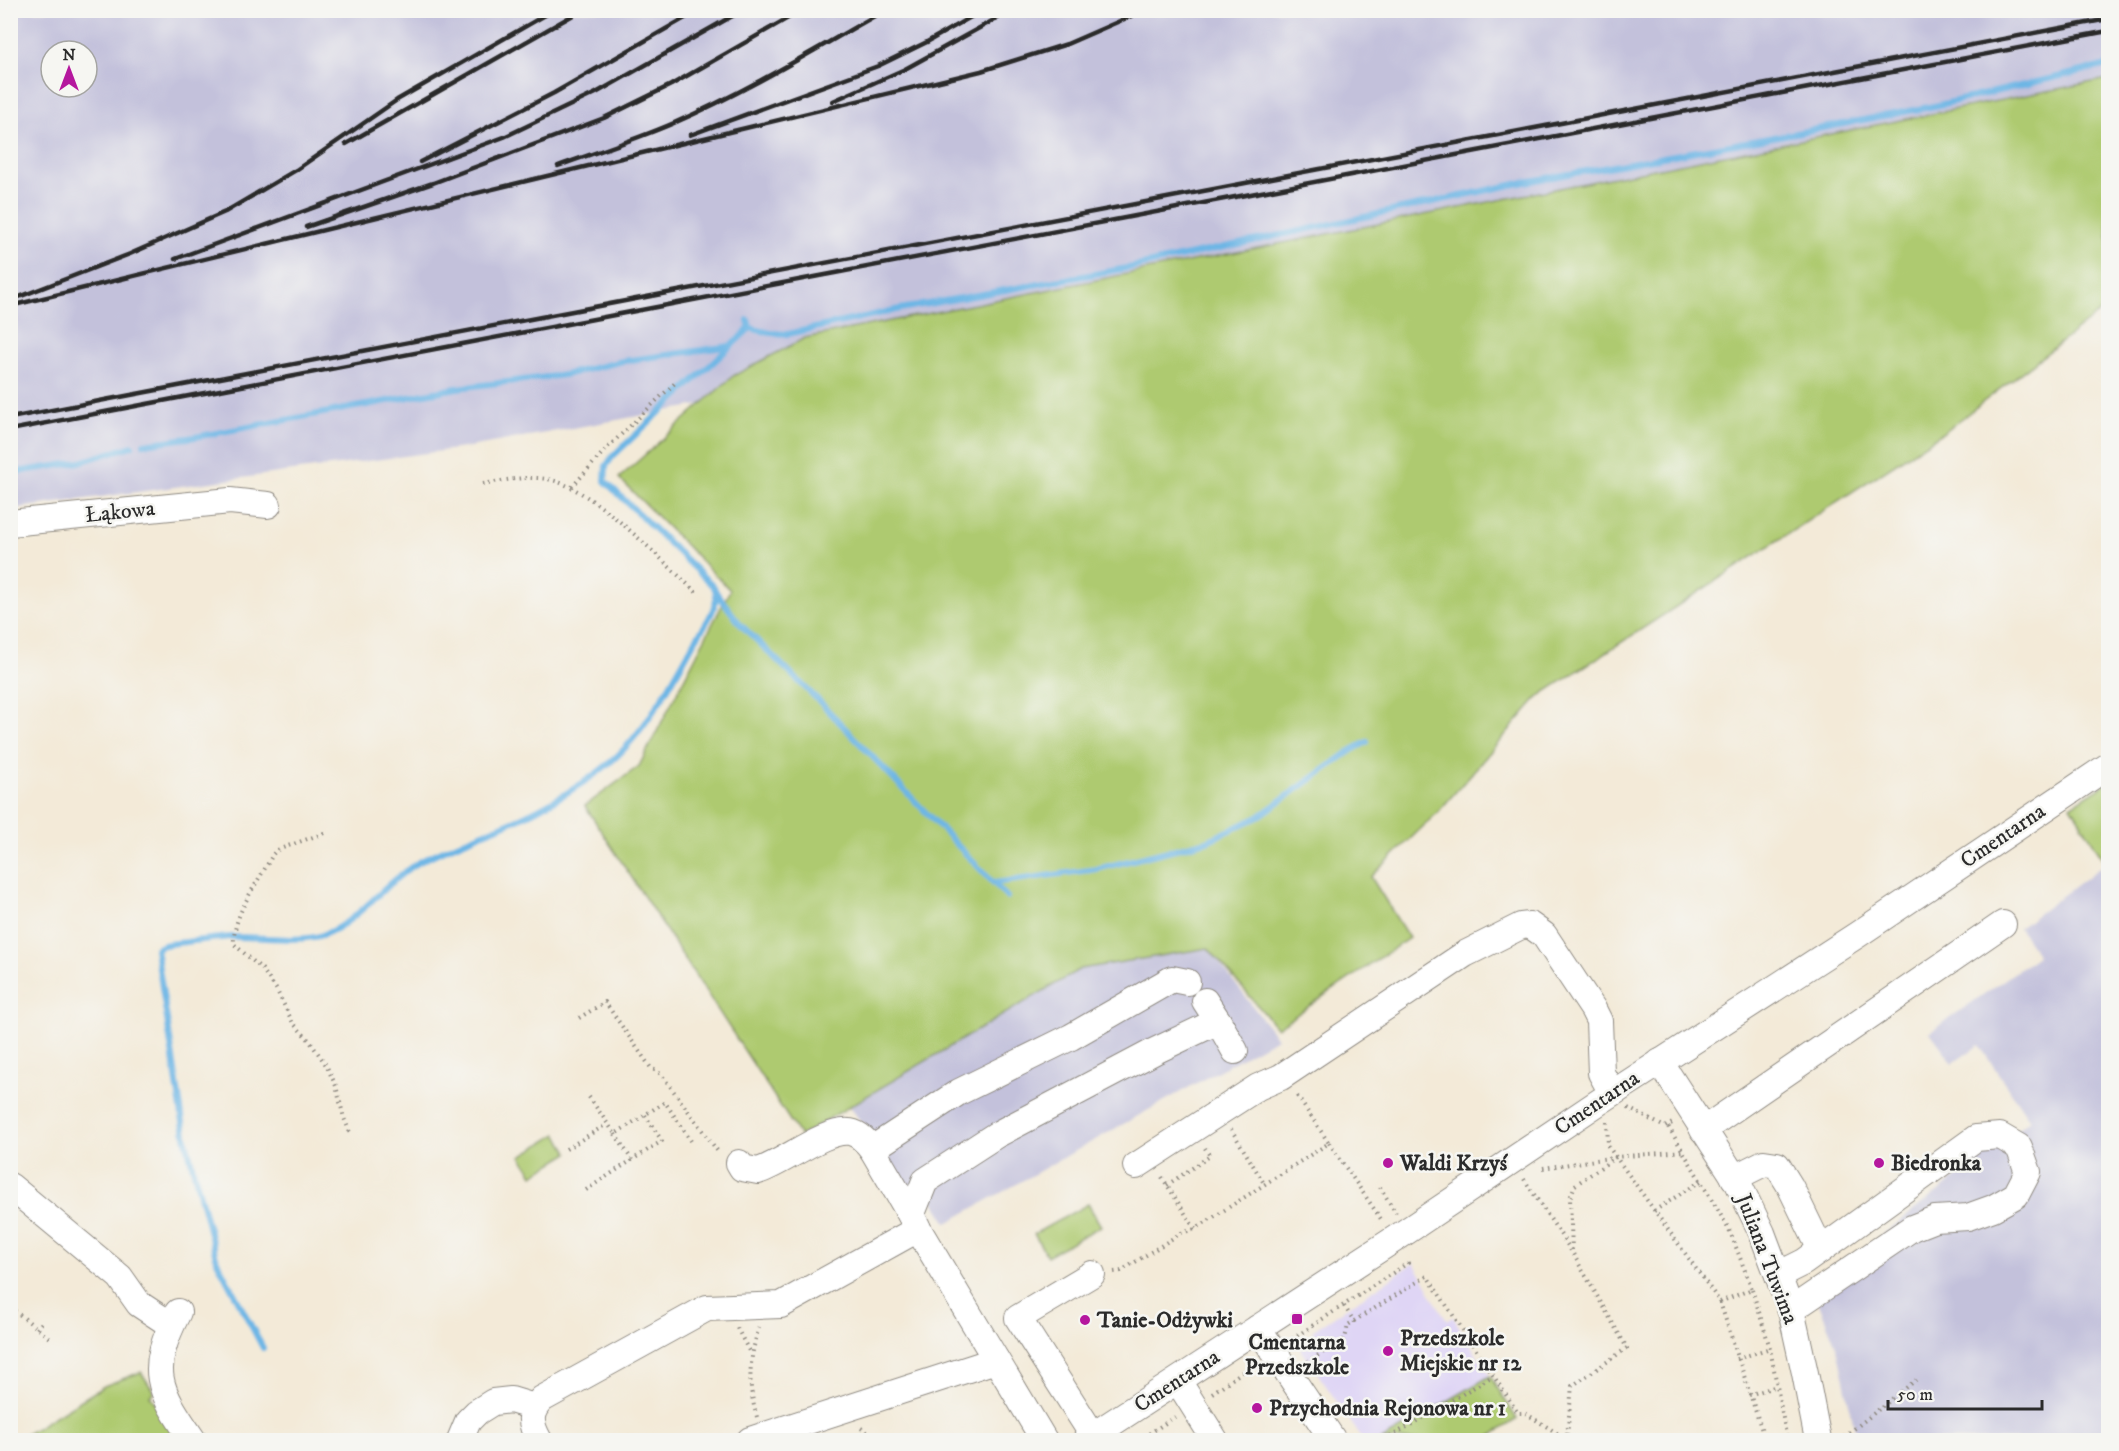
<svg xmlns="http://www.w3.org/2000/svg" width="2119" height="1451" viewBox="0 0 2119 1451" font-family="'IM FELL DW Pica',serif">
  <style>
    .built { fill: #dfd5f5 }
    .industrial { fill: #c3c1db; fill-rule: evenodd }
    .green { fill: #aeca70; stroke: #6c7a4e; stroke-width: 1.5 }
    .lines { fill: none; stroke-linecap: round; stroke-linejoin: round }
    .stream { stroke: #6db6e5; stroke-width: 6 }
    .minor-casing { stroke: #8f8a82; stroke-width: 28 }
    .path { stroke: #8f8a82; stroke-width: 4; stroke-dasharray: 1.5 4.5; stroke-linecap: butt }
    .minor { stroke: #fff; stroke-width: 26 }
    .rail { stroke: #2b2b2b; stroke-width: 4.5 }
    .poi-dot { fill: #b5179e; stroke: #f6f6f2; stroke-width: 2 }
    .labels { text-anchor: middle; dominant-baseline: central; stroke-width: 5; stroke-linejoin: round; paint-order: stroke }
    .street-label { font-size: 22px; fill: #2b2b2b; stroke: #f6f6f2 }
    .poi-label { font-size: 22px; font-weight: bold; fill: #2b2b2b; stroke: #f6f6f2; text-anchor: start }
  </style>
  <rect width="100%" height="100%" fill="#f6f6f2"/>
  <filter id="ink" filterUnits="userSpaceOnUse"><feTurbulence type="fractalNoise" baseFrequency=".0167" numOctaves="2"/><feDisplacementMap in="SourceGraphic" scale="12" xChannelSelector="R" yChannelSelector="G"/><feConvolveMatrix kernelMatrix="1 2 1 2 8 2 1 2 1" color-interpolation-filters="sRGB"/></filter>
  <filter id="wash" filterUnits="userSpaceOnUse"><feTurbulence type="fractalNoise" baseFrequency=".008" numOctaves="4" result="noise"/><feDisplacementMap in="SourceGraphic" scale="24" xChannelSelector="R" yChannelSelector="G"/><feGaussianBlur stdDeviation="1.35" result="paint"/><feColorMatrix in="noise" values="0 0 0 0 0 0 0 0 0 0 0 0 0 0 0 0 0 1.4 0 .05"/><feComposite in="paint" operator="in"/></filter>
  <g filter="url(#wash)">
    <rect width="100%" height="100%" fill="#f3ead8"/>
    <polygon class="built" points="1414,1263 1429,1288 1428,1290 1447,1320 1453,1317 1490,1376 1382,1440 1363,1440 1296,1342 1303,1337 1305,1340 1314,1334 1312,1331"/>
    <g class="industrial">
      <path d="M2108 10V110L1246 305 464 448 11 509 10 11ZM51 51H87V87H51Z"/>
      <polygon points="2106,863 2108,867 2108,1440 1857,1440 1837,1348 1813,1289 2030,1120 1979,1045 1953,1063 1930,1032 2038,956 2019,928"/>
      <polygon points="1208,948 1277,1038 947,1223 922,1184 908,1193 850,1106 1080,969"/>
    </g>
    <g class="green">
      <polygon points="2108,79 2108,306 1944,432 1539,696 1439,811 1371,877 1409,938 1277,1028 1208,948 1080,969 800,1136 585,806 639,766 730,590 619,478 733,376 805,338"/>
      <polygon points="2108,782 2108,867 2071,806"/>
      <polygon points="557,1134 569,1153 533,1175 521,1156"/>
      <polygon points="1088,1204 1101,1226 1047,1256 1034,1234"/>
      <polygon points="141,1372 154,1392 150,1396 184,1440 11,1440 10,1436 17,1440 104,1386"/>
      <polygon points="1490,1376 1517,1419 1485,1440 1382,1440"/>
    </g>
    <g class="lines">
      <g class="stream">
        <polyline points="750,328 770,333 788,334 900,309 1133,267 1525,182 1823,128 1939,105 2108,65"/>
        <polyline points="144,444 195,437 457,388 564,375 623,361 731,346"/>
        <polyline points="10,473 80,462 132,446"/>
        <polyline points="716,592 741,625 821,703 1007,897"/>
        <polyline points="994,883 1097,869 1207,841 1258,817 1352,750 1367,742"/>
        <path d="M263 1348 217 1261 186 1141 156 949C163 943 176 943 186 942 201 940 216 938 231 937 256 936 300 943 322 935 359 922 383 884 416 864 449 845 486 833 520 818 553 803 602 774 626 747 653 717 673 680 693 644 701 630 723 604 714 587L605 481 606 466 613 456 750 328 748 320"/>
      </g>
    </g>
  </g>
  <g filter="url(#ink)">
    <g class="lines">
      <g class="minor-casing">
        <g id="minor">
          <polyline points="10,523 230,501 268,505"/>
          <polyline points="1205,1001 1218,1021"/>
          <polyline points="1660,1062 1738,1183 1762,1233 1791,1310 1805,1373 1818,1440"/>
          <polyline points="1703,1130 2003,924"/>
          <polyline points="872,1149 959,1092 1071,1037 1172,979 1187,982"/>
          <path d="M739 1163 742 1168 758 1171C782 1164 826 1128 850 1132 860 1134 866 1141 872 1149L917 1226"/>
          <polyline points="1136,1166 1258,1087 1281,1077 1465,954 1521,926 1530,925 1544,935 1593,1009 1599,1021 1601,1073 1612,1093"/>
          <polyline points="1734,1178 1764,1163 1777,1165 1790,1186 1821,1250"/>
          <polyline points="10,1186 120,1277 139,1304 171,1325"/>
          <polyline points="911,1216 925,1181 996,1135 1155,1051 1218,1021 1235,1051"/>
          <polyline points="1092,1274 1018,1318 1096,1440"/>
          <polyline points="1778,1275 1804,1262 1976,1138 2000,1136 2019,1147 2028,1172 2016,1195 1993,1208 1968,1217 1935,1219 1912,1228 1791,1310"/>
          <path d="M178 1312C148 1371 157 1388 193 1440"/>
          <polyline points="1258,1328 1333,1440"/>
          <polyline points="1178,1381 1215,1440"/>
          <polyline points="460,1440 468,1421 477,1412 493,1402 511,1400 534,1407"/>
          <path d="M539 1440C530 1424 528 1413 542 1399L707 1308 781 1305 918 1229 1044 1440"/>
          <polyline points="750,1440 996,1360"/>
          <polyline points="1086,1440 1407,1231 1599,1102 1857,935 2108,766"/>
        </g>
      </g>
      <g class="path">
        <path d="M483 484C505 480 530 475 552 480 596 491 662 561 697 593"/>
        <polyline points="572,487 606,449 676,382"/>
        <path d="M324 833 277 850 273 854C260 880 232 914 234 944L262 969 276 989 293 1023 309 1040 326 1065 336 1086 344 1118 351 1135"/>
        <polyline points="579,1018 605,1002 651,1068 661,1074 719,1153"/>
        <polyline points="589,1097 615,1134 665,1102 691,1141"/>
        <polyline points="1628,1108 1665,1127 1674,1122"/>
        <polyline points="1607,1122 1608,1146 1720,1302 1752,1289 1729,1229 1668,1126"/>
        <polyline points="1231,1129 1265,1185"/>
        <polyline points="615,1134 632,1160 662,1141 645,1115"/>
        <polyline points="1329,1143 1383,1222"/>
        <polyline points="566,1149 607,1124"/>
        <polyline points="1543,1168 1616,1157 1683,1151"/>
        <polyline points="1162,1177 1195,1229 1329,1143 1295,1093"/>
        <polyline points="1524,1179 1572,1252 1627,1348 1572,1386 1567,1436 1561,1440"/>
        <polyline points="1167,1185 1210,1156 1205,1148"/>
        <polyline points="1380,1187 1396,1213"/>
        <polyline points="586,1190 632,1160"/>
        <polyline points="1654,1211 1701,1181"/>
        <polyline points="1572,1250 1570,1198 1575,1185 1616,1157"/>
        <polyline points="1114,1272 1121,1271 1181,1233 1195,1229"/>
        <polyline points="1752,1289 1770,1348 1787,1440"/>
        <polyline points="1720,1302 1765,1440"/>
        <polyline points="1344,1306 1354,1321 1427,1276 1518,1413 1525,1413 1568,1440"/>
        <polyline points="10,1307 52,1340"/>
        <polyline points="737,1328 750,1353"/>
        <polyline points="37,1329 43,1321"/>
        <polyline points="1292,1339 1408,1263 1405,1259"/>
        <polyline points="1737,1359 1770,1348"/>
        <polyline points="1307,1362 1345,1339 1348,1325 1354,1321"/>
        <polyline points="1212,1393 1255,1363"/>
        <polyline points="1749,1395 1777,1386"/>
        <path d="M757 1417C747 1384 749 1360 759 1327"/>
        <polyline points="861,1428 879,1440"/>
        <polyline points="1139,1440 1175,1417"/>
        <polyline points="1385,1440 1493,1376"/>
        <polyline points="1769,1440 1786,1436"/>
        <polyline points="1840,1440 1916,1380"/>
      </g>
      <use href="#minor" class="minor"/>
      <g class="rail">
        <polyline points="833,101 905,69 1012,10"/>
        <polyline points="690,135 878,66 927,42 983,10"/>
        <polyline points="346,144 582,10"/>
        <polyline points="420,162 554,93 699,10"/>
        <path d="M558 166C597 152 637 139 674 123 747 91 816 49 885 10"/>
        <polyline points="306,227 433,183 604,118 671,85 802,10"/>
        <polyline points="175,259 504,137 596,93 743,10"/>
        <polyline points="19,297 130,254 225,212 296,170 397,100 554,10"/>
        <polyline points="10,306 981,71 1067,44 1145,10"/>
        <polyline points="10,418 2108,19"/>
        <polyline points="10,430 2108,31"/>
      </g>
    </g>
  </g>
  <g class="poi-dot">
    <circle cx="1388" cy="1163" r="6"/>
    <circle cx="1879" cy="1163" r="6"/>
    <rect x="1291" y="1313" width="12" height="12" rx="3"/>
    <circle cx="1085" cy="1320" r="6"/>
    <circle cx="1388" cy="1351" r="6"/>
    <circle cx="1257" cy="1408" r="6"/>
  </g>
  <g class="labels">
    <g class="street-label">
      <text transform="translate(120 512) rotate(-6)">Łąkowa</text>
      <text transform="translate(2003 836) rotate(-34)">Cmentarna</text>
      <text transform="translate(1597 1103) rotate(-34)">Cmentarna</text>
      <text transform="translate(1767 1259) rotate(69)">Juliana Tuwima</text>
      <text transform="translate(1177 1381) rotate(-33)">Cmentarna</text>
    </g>
    <g class="poi-label">
      <text x="1400" y="1163">Waldi Krzyś</text>
      <text x="1891" y="1163">Biedronka</text>
      <text x="1097" y="1320">Tanie-Odżywki</text>
      <text x="1400" y="1338">Przedszkole<tspan x="1400" dy="25">Miejskie nr 12</tspan></text>
      <text x="1297" y="1342" text-anchor="middle">Cmentarna<tspan x="1297" dy="25">Przedszkole</tspan></text>
      <text x="1269" y="1408">Przychodnia Rejonowa nr 1</text>
    </g>
  </g>
  <rect width="2119" height="1451" fill="none" stroke="#f6f6f2" stroke-width="36"/>
  <g transform="translate(69 69)"><circle r="28" fill="#f6f6f2" stroke="#a5a5a2" stroke-width="1.5"/>
  <path d="M0-4.5L10 22L0 15L-10 22Z" fill="#b5179e"/>
  <text y="-9" font-size="16" font-weight="bold" text-anchor="middle" fill="#2b2b2b">N</text>
  </g>
  <path d="M1888 1400v9h154v-9" fill="none" stroke="#2b2b2b" stroke-width="3"/>
  <text x="1897" y="1400" font-size="18" fill="#2b2b2b" stroke="#f6f6f2" stroke-width="4.5" paint-order="stroke">50 m</text>
</svg>
